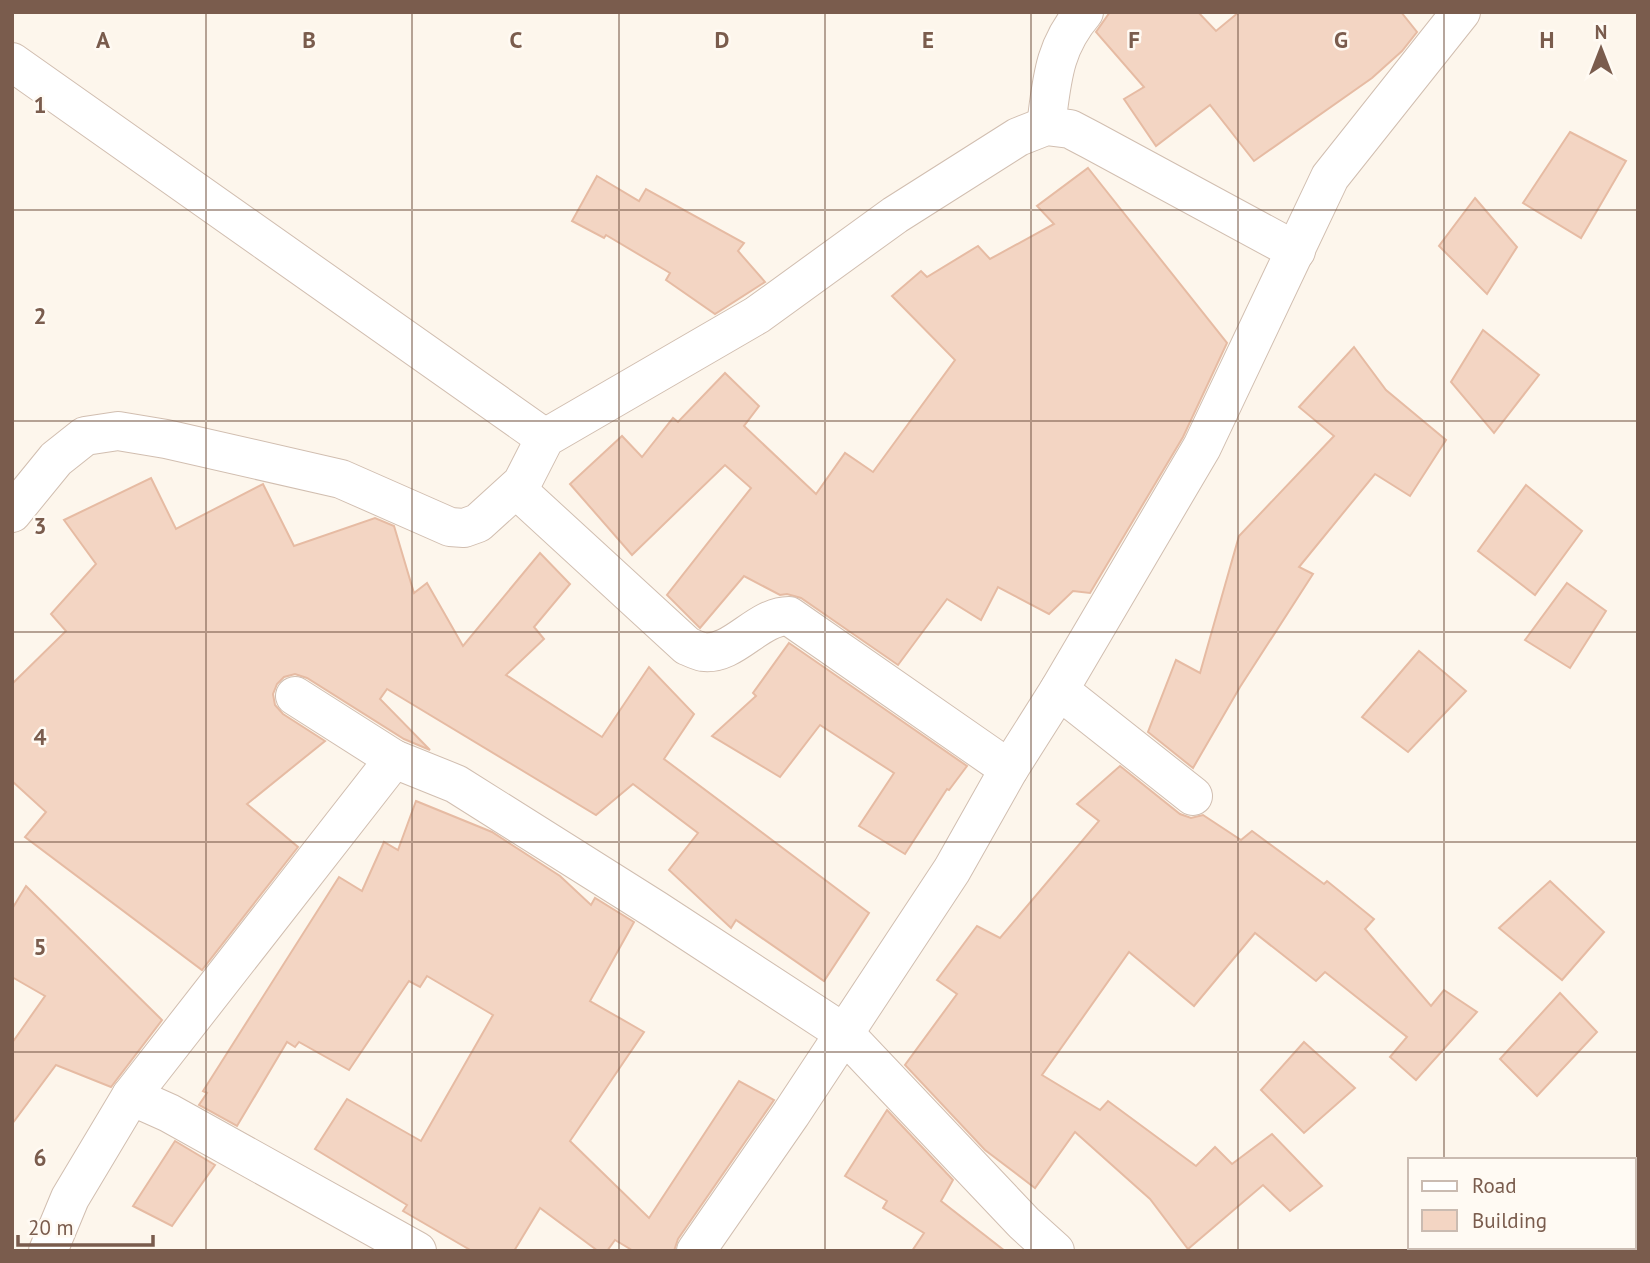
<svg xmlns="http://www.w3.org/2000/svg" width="1650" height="1263" viewBox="0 0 1650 1263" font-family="'PT Sans',sans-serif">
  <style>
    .building { fill: #f3d5c3; stroke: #e6bba3; stroke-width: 2 }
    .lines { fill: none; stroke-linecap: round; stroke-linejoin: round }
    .street-casing { stroke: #d1beb0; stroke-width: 40 }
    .street { stroke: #fff; stroke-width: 38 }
    .grid { fill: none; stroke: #7a5c4d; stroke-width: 2; stroke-opacity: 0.55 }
    .grid-label { font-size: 23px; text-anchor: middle; font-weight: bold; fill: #7a5c4d; stroke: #fffaf3; stroke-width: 5; stroke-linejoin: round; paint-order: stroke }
  </style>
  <rect width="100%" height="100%" fill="#fdf6ec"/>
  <g class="building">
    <polygon points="1110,12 1198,12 1216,31 1239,12 1401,12 1417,32 1402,51 1372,78 1254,161 1210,105 1156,146 1124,99 1144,87 1096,32"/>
    <polygon points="1570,132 1626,161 1581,238 1523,203"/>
    <polygon points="1088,168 1227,343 1183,437 1090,593 1073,591 1049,614 998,587 981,620 947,599 898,665 801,598 787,594 780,595 744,576 700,628 667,595 751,488 725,465 632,555 570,484 622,436 642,457 673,418 678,422 725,373 759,406 744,426 816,494 845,453 873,472 955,360 892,296 921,271 927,277 978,246 990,259 1054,224 1037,206"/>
    <polygon points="597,176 639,201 646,189 744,243 738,251 765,282 715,314 666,280 670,273 606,235 604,238 572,221"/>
    <polygon points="1475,198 1517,247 1487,294 1439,246"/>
    <polygon points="1483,330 1539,375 1494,433 1451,382"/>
    <polygon points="1354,347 1386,390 1446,440 1410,496 1375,474 1299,567 1313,574 1240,687 1193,768 1148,732 1176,660 1200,673 1239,536 1334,436 1299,407"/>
    <polygon points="151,478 176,529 263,484 294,546 375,518 394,526 414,593 427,583 463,646 540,553 570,584 534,627 544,639 506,675 602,737 649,667 694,714 664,759 869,913 824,981 736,920 731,928 669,870 698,833 633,784 596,815 387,689 380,699 430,750 404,739 307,678 295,674 284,677 277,684 273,694 275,705 283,714 325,741 247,804 298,847 202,970 25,837 46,812 12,781 12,684 66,631 51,614 96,564 64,520"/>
    <polygon points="1526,485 1582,531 1535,595 1478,551"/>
    <polygon points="1567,583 1606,611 1570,668 1525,640"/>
    <polygon points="789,643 967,766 949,790 947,789 905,854 859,826 894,773 820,725 780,777 712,736 756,696 753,693"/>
    <polygon points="1419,651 1466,691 1408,752 1362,717"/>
    <polygon points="1120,766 1180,814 1191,818 1203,815 1241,840 1252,831 1324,884 1327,881 1374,919 1365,929 1431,1006 1444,990 1477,1012 1416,1080 1390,1057 1407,1037 1325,972 1316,981 1255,933 1194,1006 1129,952 1042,1075 1100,1110 1108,1101 1196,1166 1215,1147 1232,1164 1272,1134 1322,1186 1290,1211 1263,1185 1188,1249 1150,1199 1075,1132 1035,1188 985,1150 905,1065 957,994 937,980 977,926 1000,938 1099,821 1077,804"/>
    <polygon points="416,801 492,832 560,876 591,905 595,898 634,922 590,1001 644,1032 570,1141 649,1218 739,1081 774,1100 678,1239 674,1251 628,1251 630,1249 615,1240 607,1251 598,1251 540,1208 514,1251 472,1251 403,1211 407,1205 315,1149 347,1099 421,1141 493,1015 427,976 420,987 409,981 349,1070 299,1042 295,1047 287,1042 237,1126 199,1105 207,1093 203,1091 339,877 362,891 384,842 398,850"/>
    <polygon points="1550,881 1604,932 1562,980 1499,928"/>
    <polygon points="26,886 162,1020 111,1087 56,1065 12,1124 12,1043 45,996 12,977 12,909"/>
    <polygon points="1560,993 1597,1032 1537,1096 1500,1059"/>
    <polygon points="1304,1042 1355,1088 1304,1133 1261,1090"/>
    <polygon points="887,1110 953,1180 941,1201 1005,1251 912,1251 924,1233 883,1208 887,1201 845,1176"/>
    <polygon points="175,1141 215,1165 172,1226 133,1206"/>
  </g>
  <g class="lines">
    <g class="street-casing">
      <g id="street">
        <polyline points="12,62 545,438"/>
        <path d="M1046 126C1052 81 1053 48 1084 12"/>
        <path d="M516 489 687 646C692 648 698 651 703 652 734 656 757 616 789 616L1009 769"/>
        <polyline points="12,513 56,459 85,436 118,431 166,439 341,479 450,527 464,528 478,523 522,483 545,438 757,315 895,215 1018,137 1046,126 1070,129 1091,140 1296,251"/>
        <polyline points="1059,690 1193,796"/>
        <polyline points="295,696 394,759"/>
        <polyline points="131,1096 394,759 456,784 656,910 844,1033 1024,1223 1055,1251"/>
        <polyline points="48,1251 70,1198 131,1096 169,1113 417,1251"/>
        <polyline points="696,1251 791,1114 952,870 1009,769 1059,690 1202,447 1330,177 1461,12"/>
      </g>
    </g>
    <use href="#street" class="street"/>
  </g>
  <path class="grid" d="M206 12V1251M412 12V1251M619 12V1251M825 12V1251M1031 12V1251M1238 12V1251M1444 12V1160M12 210H1638M12 421H1638M12 632H1638M12 842H1638M12 1052H1638M1444 1247V1251"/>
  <g class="grid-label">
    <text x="103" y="48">A</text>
    <text x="309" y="48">B</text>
    <text x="516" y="48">C</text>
    <text x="722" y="48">D</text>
    <text x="928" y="48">E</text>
    <text x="1134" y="48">F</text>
    <text x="1341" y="48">G</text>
    <text x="1547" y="48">H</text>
    <text x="40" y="113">1</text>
    <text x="40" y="324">2</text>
    <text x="40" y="534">3</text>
    <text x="40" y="745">4</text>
    <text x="40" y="955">5</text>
    <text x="40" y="1166">6</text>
  </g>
  <rect width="1650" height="1263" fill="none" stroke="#7a5c4d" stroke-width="28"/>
  <rect x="1408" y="1158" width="228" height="91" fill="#fffaf3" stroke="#cabbb1" stroke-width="2"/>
  <rect x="1422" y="1181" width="35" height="10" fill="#ffffff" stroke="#cabbb1" stroke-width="2"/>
  <text x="1472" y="1193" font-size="21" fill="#7a5c4d">Road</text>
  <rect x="1422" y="1210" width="35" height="21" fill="#f3d5c3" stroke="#cabbb1" stroke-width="2"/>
  <text x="1472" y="1228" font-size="21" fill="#7a5c4d">Building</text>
  <g transform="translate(1601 49)" stroke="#fffaf3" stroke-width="5" paint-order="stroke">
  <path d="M0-5L12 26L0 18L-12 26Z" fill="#7a5c4d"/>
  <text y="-10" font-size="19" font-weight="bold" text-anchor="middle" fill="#7a5c4d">N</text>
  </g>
  <path d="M18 1235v10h135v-10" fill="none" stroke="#7a5c4d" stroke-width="3.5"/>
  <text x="28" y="1235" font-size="21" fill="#7a5c4d" stroke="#fffaf3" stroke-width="5" paint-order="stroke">20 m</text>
</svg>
